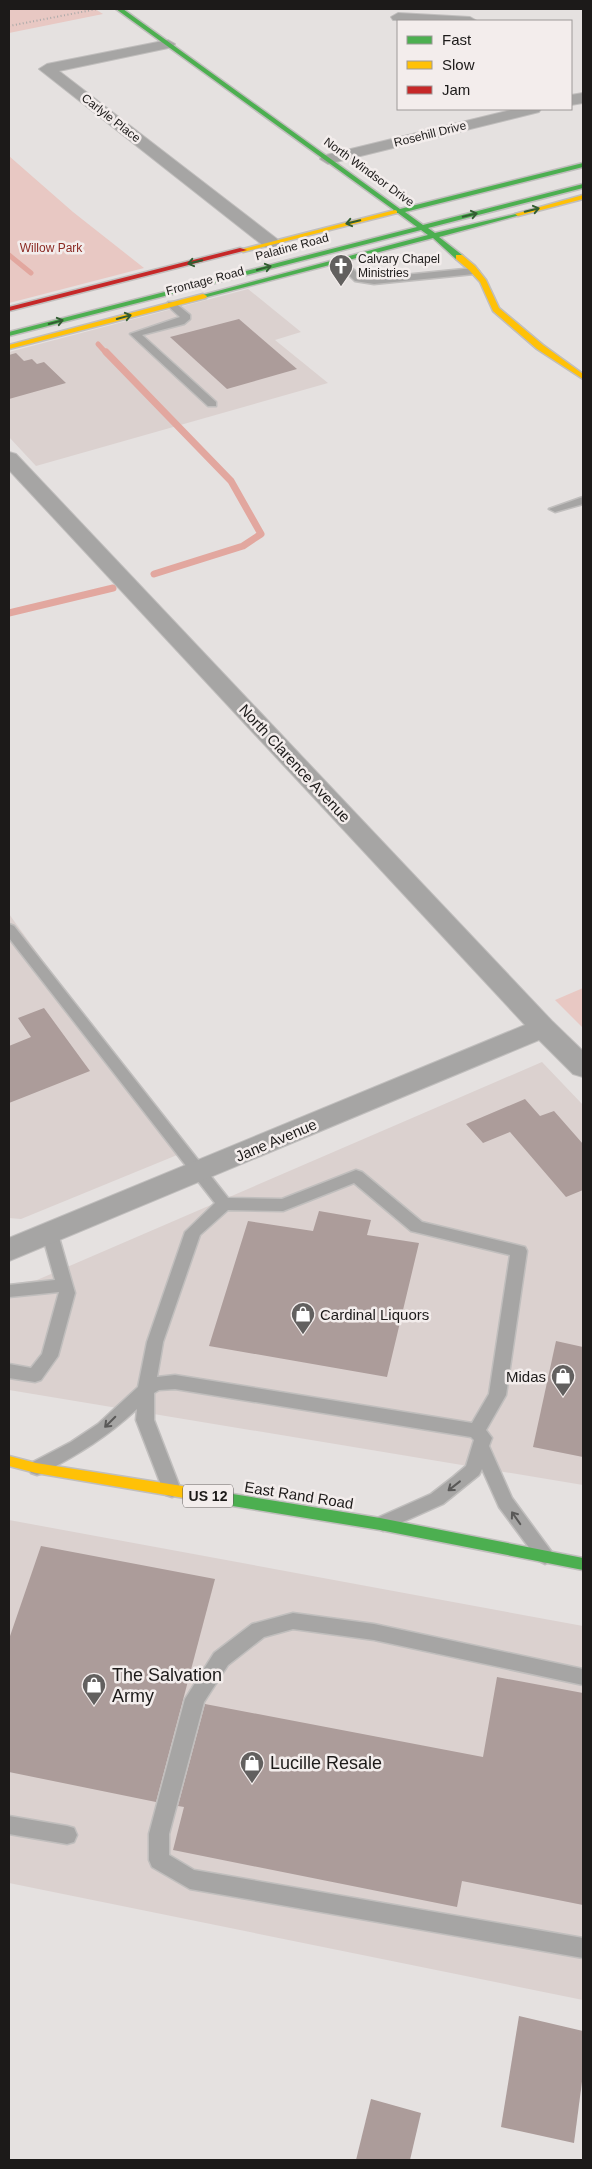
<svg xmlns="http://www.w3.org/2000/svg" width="592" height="2169" viewBox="0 0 592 2169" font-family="Helvetica,sans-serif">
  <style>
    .built { fill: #dbd1cf }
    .green { fill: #e8c8c3 }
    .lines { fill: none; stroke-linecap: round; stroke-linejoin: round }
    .stream-far1 { stroke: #e2a79f; stroke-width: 5 }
    .stream { stroke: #e2a79f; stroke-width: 7 }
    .building { fill: #ac9c9a }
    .lane-casing { stroke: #c0bebd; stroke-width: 3 }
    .street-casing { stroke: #c0bebd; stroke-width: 2 }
    .fast-casing { stroke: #c0bebd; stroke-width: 3 }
    .slow-casing { stroke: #c0bebd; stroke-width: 3 }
    .jam-casing { stroke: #c0bebd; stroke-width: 3 }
    .path { stroke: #aaa9a8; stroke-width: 2; stroke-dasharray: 1 2.5; stroke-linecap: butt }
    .lane { fill: #a6a5a4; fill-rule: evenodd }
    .street { fill: #a6a5a4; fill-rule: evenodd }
    .fast { fill: #4caf50; fill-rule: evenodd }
    .slow { fill: #ffc107; fill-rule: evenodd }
    .jam { fill: #c62828; fill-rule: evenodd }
    .oneway { stroke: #325d32 }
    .oneway2 { stroke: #5a5958 }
    .labels { text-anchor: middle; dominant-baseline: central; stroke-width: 5; stroke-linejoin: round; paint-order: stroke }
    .far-street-label { font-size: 12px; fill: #1c1a19; stroke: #f3edec }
    .far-park-label { font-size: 12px; fill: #8b2a23; stroke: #f3edec }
    .far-poi-label { font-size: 12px; fill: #1c1a19; stroke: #f3edec; text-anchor: start }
    .shield { fill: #f3edec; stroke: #5c5958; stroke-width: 1 }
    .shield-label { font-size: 14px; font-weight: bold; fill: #1c1a19 }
    .street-label { font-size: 15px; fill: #1c1a19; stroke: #f3edec }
    .poi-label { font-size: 15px; fill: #1c1a19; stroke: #f3edec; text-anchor: start }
    .near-poi-label { font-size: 18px; fill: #1c1a19; stroke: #f3edec; text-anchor: start }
  </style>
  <rect width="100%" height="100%" fill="#e5e1e0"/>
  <g class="built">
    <polygon points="248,289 301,332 275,340 328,383 36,466 9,437 9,352"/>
    <polygon points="9,914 182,1153 21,1219 9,1218"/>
    <polygon points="542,1062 583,1105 583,1485 9,1390 9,1284 37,1280"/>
    <polygon points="9,1520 583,1626 583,2000 9,1883"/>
  </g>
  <g class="green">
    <polygon points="9,9 95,9 103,14 9,33"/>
    <polygon points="9,156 73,212 144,268 9,303"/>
    <polygon points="583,988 583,1028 555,1000"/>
  </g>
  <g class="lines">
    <g class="stream-far1">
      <polyline points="9,255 31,273"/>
      <polyline points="98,344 107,354"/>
    </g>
    <g class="stream">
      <polyline points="106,352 231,481 261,534 243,546 154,574"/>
      <polyline points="9,613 113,588"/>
    </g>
  </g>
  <g class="building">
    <polygon points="239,319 297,369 227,389 170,337"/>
    <polygon points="16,353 24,361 32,359 37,364 44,362 66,383 9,399 9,355"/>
    <polygon points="44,1008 90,1071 9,1103 9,1046 31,1037 18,1018"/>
    <polygon points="525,1099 540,1116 554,1111 583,1144 583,1190 566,1197 510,1132 483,1143 466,1124"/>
    <polygon points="319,1211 371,1220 367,1235 419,1243 387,1377 209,1346 248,1221 313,1231"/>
    <polygon points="556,1341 583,1347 583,1457 533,1447"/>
    <polygon points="41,1546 215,1579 156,1802 9,1772 9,1639"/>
    <polygon points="497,1677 583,1693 583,1905 462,1881 457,1907 173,1850 184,1807 178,1806 205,1704 483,1757"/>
    <polygon points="519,2016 583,2031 583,2074 574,2143 501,2127"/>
    <polygon points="371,2099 421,2113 410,2160 356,2160"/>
  </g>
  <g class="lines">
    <g class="lane-casing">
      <g id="lane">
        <polygon points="338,257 361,276 374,278 474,268 479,271 474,274 374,284 355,281 333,260"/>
        <polygon points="168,302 174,302 190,315 190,319 184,324 142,335 216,402 216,406 208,406 130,334 180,317 168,306"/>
        <polygon points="583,497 583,504 555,512 549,509"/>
        <path d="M9 924 14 926 228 1198 282 1199 356 1170 362 1172 422 1222 525 1247 527 1251 506 1395 486 1430 492 1438 489 1446 512 1498 551 1551 554 1556 551 1561 545 1564 539 1561 499 1507 482 1469 479 1475 443 1504 389 1528 383 1531 377 1528 374 1523 377 1518 431 1494 453 1477 466 1466 474 1440 471 1437 175 1389 159 1390 154 1393V1420L181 1490 178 1495 172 1497 166 1495 163 1490 136 1420 137 1409C107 1437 79 1454 43 1473L37 1475 31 1473 28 1468 31 1463 71 1442 98 1424 138 1387 147 1342 185 1232 215 1203 9 938ZM354 1183 411 1231 510 1255 489 1394 472 1423 175 1375 157 1377 163 1342 200 1235 228 1210 283 1211Z"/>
        <polygon points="50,1228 56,1230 58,1234 75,1293 58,1356 41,1380 35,1382 9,1378 9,1364 31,1368 42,1354 59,1292 9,1297 9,1285 55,1280 42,1234 44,1230"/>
        <polygon points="293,1613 374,1624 583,1669 583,1685 374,1640 293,1629 264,1637 228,1665 204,1702 169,1834 169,1855 194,1870 583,1938 583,1958 190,1889 152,1867 149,1860 149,1834 185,1699 214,1653 252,1624"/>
        <polygon points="9,1816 67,1826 74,1828 77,1835 74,1842 67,1844 9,1834"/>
      </g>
    </g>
    <g class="street-casing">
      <g id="street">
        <polygon points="398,13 470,17 477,21 393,20 391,17"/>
        <polygon points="168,40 175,44 173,47 59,71 277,239 280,243 277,247 265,247 39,69 47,64"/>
        <polygon points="583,93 583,103 571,105 571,95"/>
        <polygon points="515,109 541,109 539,112 328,164 320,159 322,156"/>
        <polygon points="9,452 16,454 552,1021 583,1051 583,1077 573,1074 539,1040 9,1261 9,1238 525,1025 9,470"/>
      </g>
    </g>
    <g class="fast-casing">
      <g id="fast">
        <polygon points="116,9 123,9 400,209 583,163 583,167 405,212 423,225 583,184 583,188 428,228 435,233 520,213 520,215 439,237 462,255 462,259 456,259 433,238 203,298 199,296 428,235 421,230 9,336 9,332 417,227 398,213 393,213 392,212 394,210"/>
        <polygon points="214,1491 380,1518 583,1558 583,1570 380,1530 214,1503 209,1501 207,1497 209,1493"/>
      </g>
    </g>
    <g class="slow-casing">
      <g id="slow">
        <polygon points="583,195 583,199 518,216 515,214"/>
        <polygon points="395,210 397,211 397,213 243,252 239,250"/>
        <polygon points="456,255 462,255 475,266 486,280 499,308 543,345 583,374 583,379 537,349 493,311 480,282 469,270 456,259"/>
        <polygon points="203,294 207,296 206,298 9,349 9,345"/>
        <polygon points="9,1456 36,1463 214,1491 219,1493 221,1497 219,1501 214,1503 36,1473 9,1466"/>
      </g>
    </g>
    <g class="jam-casing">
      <polygon id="jam" points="240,248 247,250 9,311 9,307"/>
    </g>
    <polyline class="path" points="9,26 97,9"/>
    <use href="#lane" class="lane"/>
    <use href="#street" class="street"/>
    <use href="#fast" class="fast"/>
    <use href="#slow" class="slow"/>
    <use href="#jam" class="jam"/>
  </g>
  <defs><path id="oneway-shaft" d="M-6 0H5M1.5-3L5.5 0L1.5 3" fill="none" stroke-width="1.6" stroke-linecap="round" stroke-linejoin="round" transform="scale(1.25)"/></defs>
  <g class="oneway">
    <use href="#oneway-shaft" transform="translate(532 210) rotate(-14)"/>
    <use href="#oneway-shaft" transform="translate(470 215) rotate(-14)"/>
    <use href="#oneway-shaft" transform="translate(353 222) rotate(166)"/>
    <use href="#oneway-shaft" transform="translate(195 262) rotate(166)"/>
    <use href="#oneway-shaft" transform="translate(264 268) rotate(-15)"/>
    <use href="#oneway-shaft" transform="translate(124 317) rotate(-15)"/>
    <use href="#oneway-shaft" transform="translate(56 322) rotate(-15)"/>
  </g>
  <g class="oneway2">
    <use href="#oneway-shaft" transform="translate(110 1422) rotate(135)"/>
    <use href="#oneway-shaft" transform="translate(454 1486) rotate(142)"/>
    <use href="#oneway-shaft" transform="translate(516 1518) rotate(-125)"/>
  </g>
  <defs>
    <g id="church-pin" transform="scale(1.25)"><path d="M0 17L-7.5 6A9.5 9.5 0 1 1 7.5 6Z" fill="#62605f" stroke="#f3edec"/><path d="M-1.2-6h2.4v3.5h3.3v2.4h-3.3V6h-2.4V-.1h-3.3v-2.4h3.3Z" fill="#fff"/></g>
    <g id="shop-pin" transform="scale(1.25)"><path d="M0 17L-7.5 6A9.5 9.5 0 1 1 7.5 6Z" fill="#62605f" stroke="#f3edec"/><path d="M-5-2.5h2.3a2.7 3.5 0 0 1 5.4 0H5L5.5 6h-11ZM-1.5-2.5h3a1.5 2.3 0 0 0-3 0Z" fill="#fff"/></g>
  </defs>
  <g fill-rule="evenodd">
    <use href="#church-pin" x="341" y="266"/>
    <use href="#shop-pin" x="303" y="1314"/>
    <use href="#shop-pin" x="563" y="1376"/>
    <use href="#shop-pin" x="94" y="1685"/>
    <use href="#shop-pin" x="252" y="1763"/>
  </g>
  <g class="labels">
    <g class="far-street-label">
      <text transform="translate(111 118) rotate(38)">Carlyle Place</text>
      <text transform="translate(430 134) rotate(-14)">Rosehill Drive</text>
      <text transform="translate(369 172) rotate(36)">North Windsor Drive</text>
      <text transform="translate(292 247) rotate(-15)">Palatine Road</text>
      <text transform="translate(205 281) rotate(-15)">Frontage Road</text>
    </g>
    <g class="far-park-label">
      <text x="51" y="248">Willow Park</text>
    </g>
    <g class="far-poi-label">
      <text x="358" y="259">Calvary Chapel<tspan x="358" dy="14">Ministries</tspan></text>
    </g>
    <rect class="shield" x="183" y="1484.5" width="50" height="23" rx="4"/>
    <g class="shield-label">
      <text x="208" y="1496">US 12</text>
    </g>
    <g class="street-label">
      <text transform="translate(295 763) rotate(47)">North Clarence Avenue</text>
      <text transform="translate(276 1140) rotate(-23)">Jane Avenue</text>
      <text transform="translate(299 1495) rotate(9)">East Rand Road</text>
    </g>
    <g class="poi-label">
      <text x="320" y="1314">Cardinal Liquors</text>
      <text x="546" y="1376" text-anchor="end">Midas</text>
    </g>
    <g class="near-poi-label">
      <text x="112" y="1675">The Salvation<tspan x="112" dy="21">Army</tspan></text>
      <text x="270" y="1763">Lucille Resale</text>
    </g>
  </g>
  <rect width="592" height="2169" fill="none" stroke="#1c1a19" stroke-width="20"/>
  <rect x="397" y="20" width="175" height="90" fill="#f3edec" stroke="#9d9998"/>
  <rect x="407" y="36" width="25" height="8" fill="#4caf50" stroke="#9d9998"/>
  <text x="442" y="45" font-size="15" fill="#1c1a19">Fast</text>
  <rect x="407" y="61" width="25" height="8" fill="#ffc107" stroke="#9d9998"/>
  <text x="442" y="70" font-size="15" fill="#1c1a19">Slow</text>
  <rect x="407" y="86" width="25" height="8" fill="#c62828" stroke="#9d9998"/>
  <text x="442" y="95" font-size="15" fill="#1c1a19">Jam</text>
</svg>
